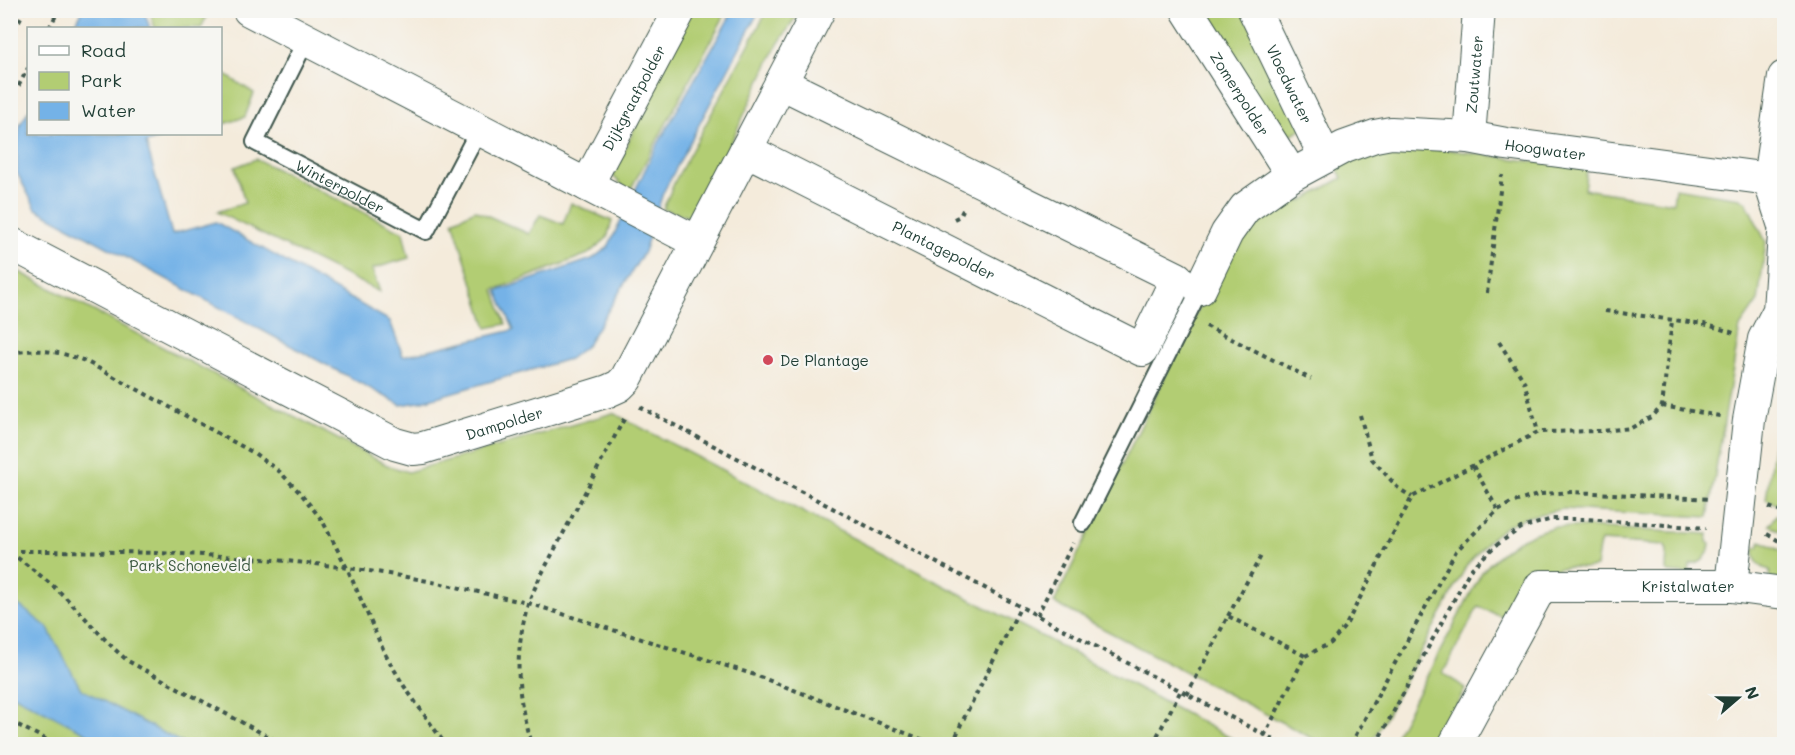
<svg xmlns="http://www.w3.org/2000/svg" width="1795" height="755" viewBox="0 0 1795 755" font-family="Mali,sans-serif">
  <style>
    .green { fill: #b2cd73; stroke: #688554; stroke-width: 1.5 }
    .water { fill: #74b2e7; stroke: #4a788e; stroke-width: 1.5 }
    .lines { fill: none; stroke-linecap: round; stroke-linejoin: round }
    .lane-casing { stroke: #3f574d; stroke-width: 20 }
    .street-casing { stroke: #3f574d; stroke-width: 34 }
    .path { stroke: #3f574d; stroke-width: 4; stroke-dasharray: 4.5 4.5; stroke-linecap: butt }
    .lane { stroke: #fff; stroke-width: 16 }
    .street { stroke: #fff; stroke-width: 32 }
    .poi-dot { fill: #d1495b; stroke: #f6f6f2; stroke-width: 2 }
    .labels { text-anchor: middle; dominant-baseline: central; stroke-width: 4.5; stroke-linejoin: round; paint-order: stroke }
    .street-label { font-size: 15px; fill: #1f3d34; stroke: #f6f6f2 }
    .poi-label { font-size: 15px; fill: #1f3d34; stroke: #f6f6f2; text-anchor: start }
    .park-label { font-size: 15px; fill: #3c5a41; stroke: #f6f6f2 }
  </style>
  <rect width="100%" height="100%" fill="#f6f6f2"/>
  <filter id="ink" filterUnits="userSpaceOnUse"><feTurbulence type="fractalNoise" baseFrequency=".0167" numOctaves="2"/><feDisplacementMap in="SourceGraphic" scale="12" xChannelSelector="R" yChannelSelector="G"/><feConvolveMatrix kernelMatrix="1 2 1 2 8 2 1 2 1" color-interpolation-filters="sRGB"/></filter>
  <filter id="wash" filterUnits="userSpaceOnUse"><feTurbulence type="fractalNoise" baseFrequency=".008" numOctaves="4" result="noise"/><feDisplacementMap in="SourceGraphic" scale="24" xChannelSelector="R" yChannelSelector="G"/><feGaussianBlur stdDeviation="1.35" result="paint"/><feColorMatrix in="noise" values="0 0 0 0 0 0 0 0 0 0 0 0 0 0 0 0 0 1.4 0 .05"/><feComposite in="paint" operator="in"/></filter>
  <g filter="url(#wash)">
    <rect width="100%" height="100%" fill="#f4ebdb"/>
    <g class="green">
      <polygon points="150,11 208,10 209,11 201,28 155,28"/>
      <polygon points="687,11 727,11 629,192 613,176"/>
      <polygon points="767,11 800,11 776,47 695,219 663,209 675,181"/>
      <polygon points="1196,11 1245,11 1304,128 1278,141"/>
      <polygon points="221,72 254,93 245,117 221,125"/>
      <polygon points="1386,141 1587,169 1584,189 1673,203 1675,188 1740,198 1746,202 1766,242 1758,301 1740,327 1708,517 1562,509 1527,517 1508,525 1491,538 1467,565 1371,744 1323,744 1054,603 1235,234 1289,185 1300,202 1342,178 1333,160"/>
      <polygon points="256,159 403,232 409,258 372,269 380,292 217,212 245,203 235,167"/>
      <polygon points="571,203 612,221 607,238 588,254 494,290 506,324 487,328 453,221 475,210 529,234 540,215 563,224"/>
      <polygon points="10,267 389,466 408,472 613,413 1060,646 1242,744 17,744 10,741"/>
      <polygon points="1784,370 1784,508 1766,499"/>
      <polygon points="1776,515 1784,518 1784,533 1769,525"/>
      <path d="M1554 527H1586L1708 534 1707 542 1710 544C1708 557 1703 563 1690 565L1689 574 1668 572 1666 570 1667 550 1664 545 1601 541 1599 547 1596 567C1587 569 1577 567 1568 567 1534 570 1520 588 1504 616 1498 616 1485 609 1478 607L1443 673C1449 679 1460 682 1465 689L1436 744H1391L1482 572C1503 548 1523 535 1554 527Z"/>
      <path d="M1761 541 1784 552V581L1769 579 1770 570C1758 567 1753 559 1754 547H1758Z"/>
    </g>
    <g class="water">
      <polygon points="83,10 144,11 150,28 73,28"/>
      <polygon points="733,11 759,11 663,193 644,252 587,345 569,359 419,402 401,405 36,209 17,173 17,150 20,125 28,111 28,134 176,134 146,143 172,234 216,222 390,321 403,356 514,330 497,291 592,259 608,247 654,151"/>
      <polygon points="11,599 47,627 81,689 184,744 107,744 11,694"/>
    </g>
  </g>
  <g filter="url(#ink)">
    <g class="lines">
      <g class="lane-casing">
        <g id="lane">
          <path id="s1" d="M306 40 255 142 426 231 479 130"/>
          <polyline points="1083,523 1200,289 1193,286"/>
        </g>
      </g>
      <g class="street-casing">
        <g id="street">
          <polyline points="249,10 697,242"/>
          <path id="s2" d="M1187 10 1292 175"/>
          <path id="s3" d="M1254 10 1325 157"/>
          <polyline points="1784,77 1769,179 1784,226"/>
          <path id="s4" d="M1469 137 1479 10"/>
          <path id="s5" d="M746 150 1142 350 1177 278 781 83"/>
          <path id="s6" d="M587 185 680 10"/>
          <path id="s7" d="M10 243 395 444 413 449 423 448 608 391 619 386 626 379 819 10"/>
          <path id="s8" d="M1200 289 1227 233 1245 208 1292 175 1344 147 1375 136 1391 133 1469 137 1506 144 1769 179"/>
          <polyline points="1731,586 1749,420 1764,339 1779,310 1784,234"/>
          <path id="s9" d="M1455 744 1541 586H1731L1784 593"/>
        </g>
      </g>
      <g class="path">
        <polyline points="49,28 59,10"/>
        <polyline points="10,37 25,10"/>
        <polyline points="10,102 28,68"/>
        <polyline points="954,219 960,216 964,208"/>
        <polyline points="1487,293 1502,175"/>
        <polyline points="1605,311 1704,324 1734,333"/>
        <polyline points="1206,326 1311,379"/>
        <polyline points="1499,342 1524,381 1538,432"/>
        <path d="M10 353C39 348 60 351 87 362L254 453 280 472 302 495 322 520 347 568 385 654 404 686 445 744"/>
        <polyline points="1662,406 1720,416"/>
        <polyline points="640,407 1282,744"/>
        <polyline points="1360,415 1372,459 1398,488 1412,497"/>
        <polyline points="624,419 539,579 528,603 755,675 934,744"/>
        <polyline points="1473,466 1498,510"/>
        <polyline points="1769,507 1784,513"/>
        <polyline points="1767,534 1784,544"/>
        <path d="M10 551C144 551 279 554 412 578 451 585 489 595 528 603 514 657 516 692 531 744"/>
        <path d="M10 552C31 568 51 583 69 601 89 621 106 643 128 661L282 744"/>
        <polyline points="1037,616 1073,543"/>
        <polyline points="1228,616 1261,556"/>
        <polyline points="1187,695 1228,616 1305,656"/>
        <polyline points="10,721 55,744"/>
        <polyline points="10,734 15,723"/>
        <polyline points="953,744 961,724 1020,608"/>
        <polyline points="1153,744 1180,692"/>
        <polyline points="1260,744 1305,656 1331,643 1346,625 1412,497 1538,432 1603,431 1631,428 1652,417 1662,406 1672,321"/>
        <polyline points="1351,744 1456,551 1498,510 1511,503 1541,494 1573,492 1711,499"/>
        <polyline points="1376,744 1470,570 1495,546 1521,528 1552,519 1586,519 1706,528"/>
      </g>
      <use href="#lane" class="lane"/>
      <use href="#street" class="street"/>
    </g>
  </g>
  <circle class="poi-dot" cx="768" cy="360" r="6"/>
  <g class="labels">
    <g class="street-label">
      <text stroke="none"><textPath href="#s4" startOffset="63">Zoutwater</textPath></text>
      <text stroke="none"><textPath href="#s3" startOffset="82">Vloedwater</textPath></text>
      <text stroke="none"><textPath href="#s2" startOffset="99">Zomerpolder</textPath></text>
      <text stroke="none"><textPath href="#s6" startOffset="99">Dijkgraafpolder</textPath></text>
      <text stroke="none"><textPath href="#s8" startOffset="414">Hoogwater</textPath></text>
      <text stroke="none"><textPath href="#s1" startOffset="210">Winterpolder</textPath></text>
      <text stroke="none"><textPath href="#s5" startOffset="222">Plantagepolder</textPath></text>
      <text stroke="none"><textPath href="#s7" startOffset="548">Dampolder</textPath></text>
      <text stroke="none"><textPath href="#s9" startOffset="327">Kristalwater</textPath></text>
    </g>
    <g class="poi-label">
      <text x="780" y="360">De Plantage</text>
    </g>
    <g class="park-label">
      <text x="190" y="565">Park Schoneveld</text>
    </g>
  </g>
  <rect width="1795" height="755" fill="none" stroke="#f6f6f2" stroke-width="36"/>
  <rect x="27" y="27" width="195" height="108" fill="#f6f6f2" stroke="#a0aca6" stroke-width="1.5"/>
  <rect x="39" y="46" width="30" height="9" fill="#ffffff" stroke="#a0aca6" stroke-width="1.5"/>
  <text x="81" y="57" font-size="18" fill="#1f3d34">Road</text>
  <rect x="39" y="72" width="30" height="18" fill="#b2cd73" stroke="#a0aca6" stroke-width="1.5"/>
  <text x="81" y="87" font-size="18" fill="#1f3d34">Park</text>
  <rect x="39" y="102" width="30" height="18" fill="#74b2e7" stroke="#a0aca6" stroke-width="1.5"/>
  <text x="81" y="117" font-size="18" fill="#1f3d34">Water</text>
  <g transform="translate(1738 698) rotate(70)" stroke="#f6f6f2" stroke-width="4.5" paint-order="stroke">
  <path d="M0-4.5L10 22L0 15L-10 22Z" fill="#1f3d34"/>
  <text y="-9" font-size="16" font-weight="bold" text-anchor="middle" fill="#1f3d34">N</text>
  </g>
</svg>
